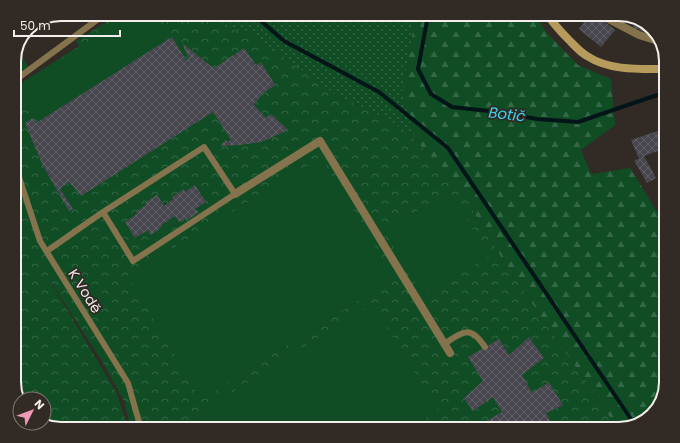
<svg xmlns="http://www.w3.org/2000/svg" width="680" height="443" viewBox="0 0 680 443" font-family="Poppins,sans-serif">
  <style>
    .grass { fill: url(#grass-dots) }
    .forest { fill: url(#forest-firs) }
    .park { fill: url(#park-crowns) }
    .pitch { fill: #104d25 }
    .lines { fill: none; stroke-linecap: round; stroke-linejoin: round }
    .stream { stroke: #041519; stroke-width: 4 }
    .building { fill: url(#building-cross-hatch) }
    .lane { stroke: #84734d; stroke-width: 6 }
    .street { stroke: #84734d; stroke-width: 8 }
    .secondary { stroke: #b69b5d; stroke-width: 8 }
    .labels { text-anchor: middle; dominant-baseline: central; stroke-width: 3.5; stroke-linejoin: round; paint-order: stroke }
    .street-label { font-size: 14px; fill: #f3eeeb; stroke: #312a25 }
    .water-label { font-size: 15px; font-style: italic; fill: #3ad4eb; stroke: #312a25 }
    .rim { fill: none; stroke: #f3eeeb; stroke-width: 2 }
  </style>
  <defs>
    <pattern id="grass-dots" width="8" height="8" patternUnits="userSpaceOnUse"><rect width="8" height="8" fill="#104d25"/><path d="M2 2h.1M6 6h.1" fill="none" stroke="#336745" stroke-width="1.8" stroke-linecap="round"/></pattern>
    <pattern id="forest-firs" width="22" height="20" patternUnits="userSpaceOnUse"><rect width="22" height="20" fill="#104d25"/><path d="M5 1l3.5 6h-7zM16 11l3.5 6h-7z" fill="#336745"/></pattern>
    <pattern id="park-crowns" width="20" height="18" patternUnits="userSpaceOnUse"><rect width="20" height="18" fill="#104d25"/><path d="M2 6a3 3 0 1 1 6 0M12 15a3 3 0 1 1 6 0" fill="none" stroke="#336745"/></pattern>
    <pattern id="building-cross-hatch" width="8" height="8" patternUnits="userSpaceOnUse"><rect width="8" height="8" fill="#47464e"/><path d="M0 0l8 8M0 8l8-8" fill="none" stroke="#626168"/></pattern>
  </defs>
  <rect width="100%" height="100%" fill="#312a25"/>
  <polygon class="grass" points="207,14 414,14 415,19 402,94 416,141 393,122 334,94 248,31 229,29"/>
  <polygon class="forest" points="414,14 535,14 546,32 578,65 611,79 615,125 581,150 591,174 630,168 666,226 666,382 658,408 642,423 618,429 506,265 454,180 416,141 402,94 415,19"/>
  <g class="park">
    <polygon points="119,14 207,14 229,29 248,31 334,94 393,122 416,141 454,180 506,265 618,429 131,429 124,401 101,360 46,274 116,392 129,429 61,429 41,423 44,423 44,399 22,399 14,385 14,97 19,94 15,87 79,46 76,41"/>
    <polygon points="15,55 23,59 28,67 14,77 14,58"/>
  </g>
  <g class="pitch">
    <polygon points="131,14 154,14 169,38 104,79 82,45"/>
    <polygon points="82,46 104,80 38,122 17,87"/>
    <polygon points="321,157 394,278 201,400 128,276"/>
    <polygon points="450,192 489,256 423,296 384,230"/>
    <polygon points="372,304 438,410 409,429 201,429 193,417"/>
  </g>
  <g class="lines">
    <g class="stream">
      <polyline points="253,14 284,41 379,92 448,148 635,425"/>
      <polyline points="425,14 427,21 418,69 431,94 452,107 498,112 537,119 578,122 666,92"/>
    </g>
  </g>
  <g class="building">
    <polygon points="591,14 594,14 615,30 601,47 579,29"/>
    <polygon points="637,19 645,22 653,36 633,27"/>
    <polygon points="172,37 186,60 189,59 182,43 217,71 214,68 244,48 256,65 261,62 275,85 262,94 254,105 266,118 271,114 288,130 264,141 255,143 240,145 220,146 226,139 227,142 231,140 213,112 81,196 69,182 60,189 73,209 69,211 43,166 25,123 33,118 36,123"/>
    <polygon points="666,128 666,148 644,156 656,178 647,183 634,160 639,159 631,140"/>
    <polygon points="195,185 206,202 195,209 198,213 187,220 185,218 179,222 175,216 161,225 162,227 151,235 148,230 135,238 125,222 137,214 136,212 146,205 145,203 157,195 164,206 173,199 172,197 184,189 185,192"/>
    <polygon points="529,337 544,358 522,375 532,393 549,382 563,405 546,413 555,429 473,429 502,412 493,397 473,411 464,398 483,381 468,357 499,339 509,355"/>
    <polygon points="590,422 594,429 576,429"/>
  </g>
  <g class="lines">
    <g class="lane">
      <polyline points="14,81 105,14"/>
      <polyline points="14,162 40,241 128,383 141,429"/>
      <polyline points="47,251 103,212 204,147 235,194 133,261 103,212"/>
      <path d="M444 344C464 331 470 325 485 347"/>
    </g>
    <g class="street">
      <polyline points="599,14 639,35 655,40"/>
      <polyline points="235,194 320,141 450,353"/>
    </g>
    <path class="secondary" d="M547 14C553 23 561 32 569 40 575 46 580 52 587 56 610 71 640 69 666 69"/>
  </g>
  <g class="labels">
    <g class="street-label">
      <text transform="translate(85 291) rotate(58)">K Vodě</text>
    </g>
    <g class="water-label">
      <text transform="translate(507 114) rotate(7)">Botič</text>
    </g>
  </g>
  <path d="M0 0H680V443H0ZM61 21H619A40 40 0 0 1 659 61V382A40 40 0 0 1 619 422H61A40 40 0 0 1 21 382V61A40 40 0 0 1 61 21Z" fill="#312a25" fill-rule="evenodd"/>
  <path class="rim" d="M61 21H619A40 40 0 0 1 659 61V382A40 40 0 0 1 619 422H61A40 40 0 0 1 21 382V61A40 40 0 0 1 61 21Z"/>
  <g transform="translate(32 411) rotate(48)"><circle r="19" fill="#312a25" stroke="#7f7874"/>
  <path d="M0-3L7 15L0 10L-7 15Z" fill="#ef9ab9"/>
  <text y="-6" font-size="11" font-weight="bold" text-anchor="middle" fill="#f3eeeb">N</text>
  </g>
  <path d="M14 30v6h106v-6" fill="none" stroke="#f3eeeb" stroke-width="2"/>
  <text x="20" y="30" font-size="12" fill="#f3eeeb" stroke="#312a25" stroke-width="3" paint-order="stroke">50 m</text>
</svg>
